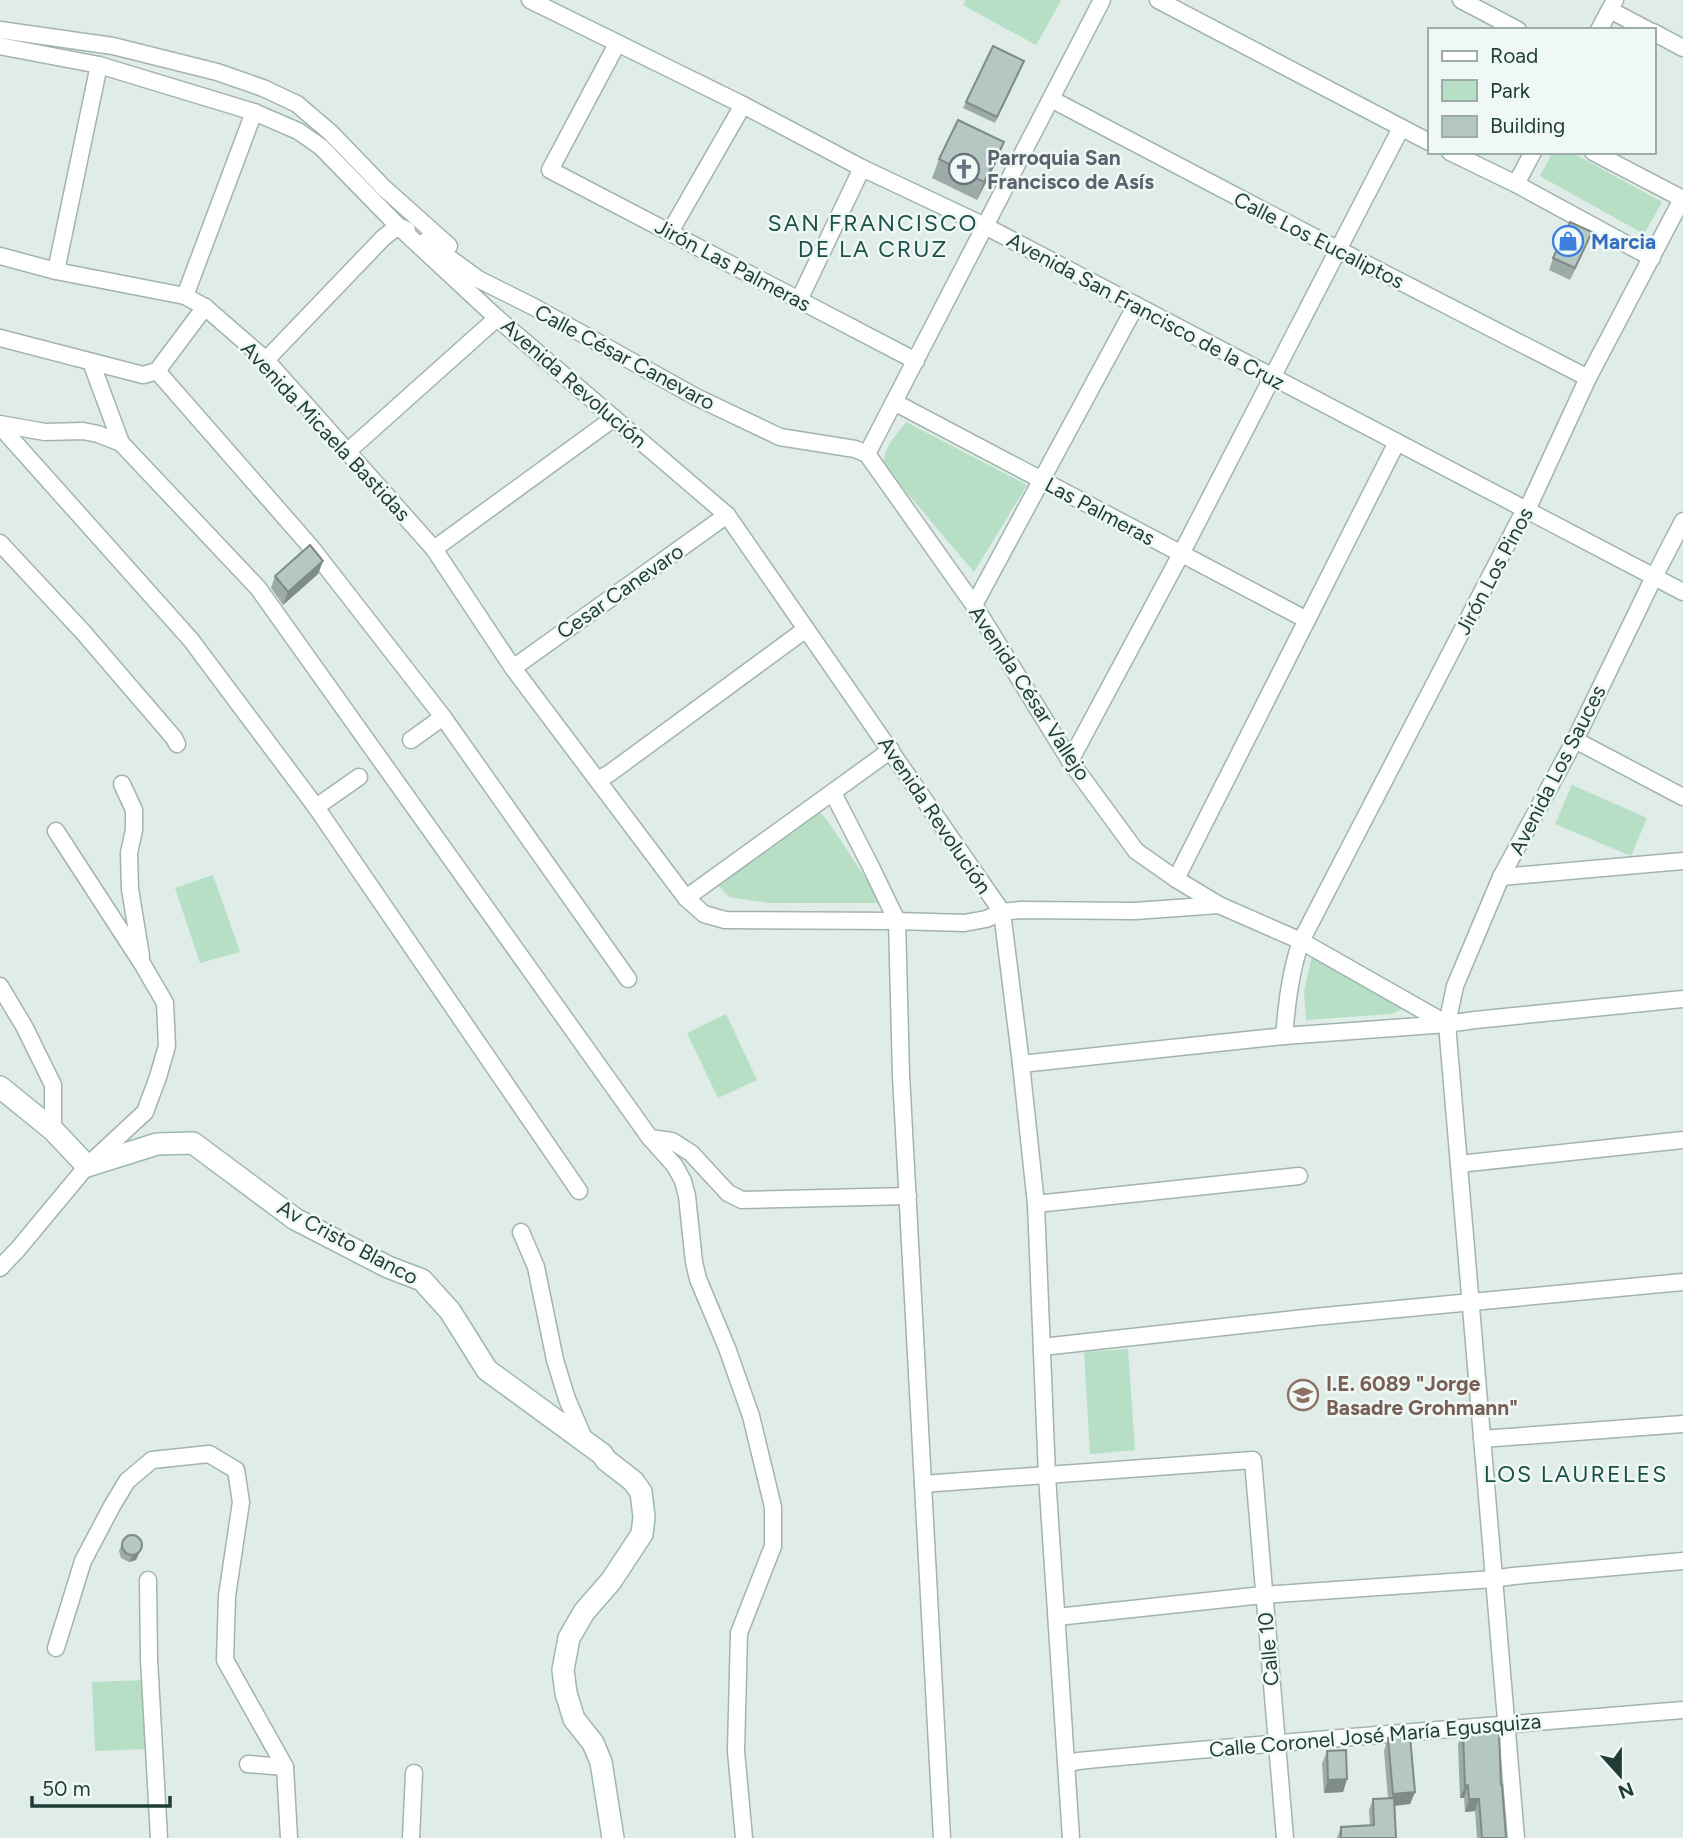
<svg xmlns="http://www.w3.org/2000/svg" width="1683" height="1838" viewBox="0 0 1683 1838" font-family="Figtree,sans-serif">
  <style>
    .green { fill: #b6dfc5 }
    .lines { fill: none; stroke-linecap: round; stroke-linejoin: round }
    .street-casing { stroke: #a2b4af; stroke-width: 19 }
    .secondary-casing { stroke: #9db8b1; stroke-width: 24 }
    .street { stroke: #fff; stroke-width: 16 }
    .secondary { stroke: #fff; stroke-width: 21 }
    .wall { fill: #9caba6 }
    .shaded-wall { fill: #7f8b87 }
    .building { fill: #b5c7c1; stroke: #7f8b87; stroke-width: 2 }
    .labels { text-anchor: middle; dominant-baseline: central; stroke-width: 5; stroke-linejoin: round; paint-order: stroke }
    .worship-label { font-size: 21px; font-weight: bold; fill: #5b616d; stroke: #f0f8f5; text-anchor: start }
    .street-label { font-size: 21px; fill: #1f3d38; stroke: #f0f8f5 }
    .shop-label { font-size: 21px; font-weight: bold; fill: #366cbe; stroke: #f0f8f5; text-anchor: start }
    .education-label { font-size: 21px; font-weight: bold; fill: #785e54; stroke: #f0f8f5; text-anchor: start }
    .neighbourhood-label { font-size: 23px; letter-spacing: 2px; fill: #1a5048; stroke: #f0f8f5 }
  </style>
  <rect width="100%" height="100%" fill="#dfece7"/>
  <g class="green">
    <polygon points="966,0 1059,0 1061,1 1036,45 963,5"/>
    <polygon points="1553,152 1571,152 1662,202 1644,234 1540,176"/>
    <path d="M906 422 1027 485 974 572 885 467C880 450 897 435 906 422Z"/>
    <polygon points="1572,785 1647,818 1631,856 1555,824"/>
    <path d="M820 812C831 824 838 837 847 850 858 868 871 885 882 903H769L729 897 718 885V878L728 870Z"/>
    <polygon points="213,875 240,952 200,963 175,888"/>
    <polygon points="1312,955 1399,1003 1402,1009 1391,1014 1306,1020 1304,993"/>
    <polygon points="726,1014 757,1080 718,1098 687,1033"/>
    <polygon points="1128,1349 1135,1450 1090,1454 1084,1352"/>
    <polygon points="145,1680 147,1749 95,1751 92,1682"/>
  </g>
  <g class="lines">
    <g class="street-casing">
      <g id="street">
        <polyline points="530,0 743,105 862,168 985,226 1683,592"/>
        <polyline points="1158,0 1429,142"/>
        <polyline points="1461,0 1518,30"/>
        <polyline points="1610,10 1648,30"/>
        <polyline points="0,30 113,46 217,72 263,88 297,104 331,133 384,188 449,246"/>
        <polyline points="1599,30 1615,0"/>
        <polyline points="1653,32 1683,48"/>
        <polyline points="617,44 550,170 916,361"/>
        <polyline points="0,46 99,65 254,112 298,131 321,147 398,226 497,318 727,515 1002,912 1021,1064 1036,1204 1047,1476 1071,1838"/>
        <polyline points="1051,99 1337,249 1588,378"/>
        <polyline points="1450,152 1516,184 1652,258"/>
        <polyline points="1593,152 1683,199"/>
        <polyline points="1516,184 1533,152"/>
        <polyline points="670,232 743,105"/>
        <polyline points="426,241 478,279 534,307 696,397 780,437 855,449 867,454"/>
        <polyline points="0,256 56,271 185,296 205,307 266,360 434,549 513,668 686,898 704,914 725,920 897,921 964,923 986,919 1002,912 1020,910 1135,911 1219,905 1301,941 1447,1024"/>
        <polyline points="56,271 99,65"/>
        <polyline points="185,296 254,112"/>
        <polyline points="799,300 862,168"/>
        <polyline points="0,338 143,375 157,371 205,307"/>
        <polyline points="266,360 383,238 398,226 407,230"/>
        <polyline points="91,362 121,443 258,588 650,1138 675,1166 683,1181 687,1196 694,1262 698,1279 727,1348 751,1416 773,1507 773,1546 739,1633 736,1751 744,1838"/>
        <polyline points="157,371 310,546 443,717 628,979"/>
        <polyline points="894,402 1307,620"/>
        <polyline points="0,424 45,432 83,431 98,434 121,443"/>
        <polyline points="0,426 191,640 316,807 579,1191"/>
        <polyline points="347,452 497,318"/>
        <polyline points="867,454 974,605 1070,761 1136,851 1176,879 1219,905"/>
        <polyline points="867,454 1102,0"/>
        <polyline points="0,543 83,632 174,738 177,744"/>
        <polyline points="434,549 614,418"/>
        <polyline points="974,605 1136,305"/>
        <polyline points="513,668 727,515"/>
        <polyline points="411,740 443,717"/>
        <polyline points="1575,740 1683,797"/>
        <polyline points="1070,761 1181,554 1401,128"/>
        <polyline points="598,780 610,773 806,629"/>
        <polyline points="122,784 134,810 134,830 129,853 130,889 141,956"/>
        <polyline points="833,793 870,865 897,921 901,1075 942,1838"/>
        <polyline points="316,807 359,777"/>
        <polyline points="1501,877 1683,861"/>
        <polyline points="1176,879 1397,442"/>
        <polyline points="686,898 891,750"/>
        <polyline points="0,986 25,1028 53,1085 53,1130"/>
        <path d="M1284 1036C1287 1003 1290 973 1301 941L1520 519 1527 510 1588 378 1682 199"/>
        <polyline points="1021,1064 1284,1036 1447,1024 1475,1020 1683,999"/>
        <polyline points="650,1138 672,1141 691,1153 728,1193 742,1200 908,1196"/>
        <polyline points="1459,1164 1683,1140"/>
        <polyline points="1036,1204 1299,1176"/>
        <polyline points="521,1232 536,1267 555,1360 567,1399 586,1443"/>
        <polyline points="0,1268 18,1249 87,1166 145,1112 158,1077 167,1046 165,1003 143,965 56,831"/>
        <polyline points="1042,1347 1314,1317 1683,1282"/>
        <polyline points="1482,1439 1683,1424"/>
        <polyline points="923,1484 1253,1460 1285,1838"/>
        <polyline points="148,1580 149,1659 159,1838"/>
        <polyline points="1057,1617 1263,1595 1494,1579 1513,1576 1683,1561"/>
        <polyline points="56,1648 83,1561 112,1506 127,1481 152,1460 209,1454 236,1470 241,1502 227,1596 225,1660 285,1767 289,1838"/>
        <polyline points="248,1764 285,1767"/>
        <path d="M1067 1764 1078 1761C1279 1742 1481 1727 1683 1710"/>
        <polyline points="411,1838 414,1773"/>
        <polyline points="1516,1838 1447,1024 1455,986 1501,877 1575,740 1654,577 1683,521"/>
      </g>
    </g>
    <g class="secondary-casing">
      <polyline id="secondary" points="0,1087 53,1130 87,1166 157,1144 193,1143 295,1219 388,1267 422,1280 450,1311 487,1370 602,1454 606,1460 633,1481 641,1492 644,1517 642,1534 611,1581 584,1612 569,1638 563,1670 566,1693 574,1719 593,1743 601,1762 613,1838"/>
    </g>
    <use href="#street" class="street"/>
    <use href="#secondary" class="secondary"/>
  </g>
  <g class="wall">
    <polygon points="1022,67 995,123 963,108 966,102"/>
    <polygon points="939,159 997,161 977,200 932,178"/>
    <polygon points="1592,232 1570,280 1549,270 1553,258"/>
    <polygon points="323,561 318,574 283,605 271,588 275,576"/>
    <polygon points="124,1538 140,1551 136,1560 129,1562 121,1558 119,1551"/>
    <polygon points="1463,1732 1501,1785 1506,1838 1477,1838 1475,1811 1465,1812 1464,1798 1460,1798 1458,1744"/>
    <polygon points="1388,1738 1415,1792 1410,1804 1395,1806 1396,1838 1337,1838 1341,1827 1370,1826 1369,1810 1373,1799 1388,1798 1384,1751"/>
    <polygon points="1327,1751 1347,1779 1343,1792 1324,1793 1322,1764"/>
  </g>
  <g class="shaded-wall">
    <polygon points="1004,142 997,161 977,200 984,182"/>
    <polygon points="1592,232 1587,244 1570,280 1575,268"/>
    <polygon points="323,561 318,574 283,605 288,592"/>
    <polygon points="142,1545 136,1560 129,1562 132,1556"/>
    <polygon points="1347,1779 1343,1792 1324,1793 1328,1780"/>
    <polygon points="1468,1785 1464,1798 1460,1798 1465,1786"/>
    <polygon points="1415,1792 1410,1804 1389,1806 1393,1794"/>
    <polygon points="1469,1799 1479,1799 1475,1811 1465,1812"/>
  </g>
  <g class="building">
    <polygon points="993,46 1024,61 997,117 966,102"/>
    <polygon points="958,120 1004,142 984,182 939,159"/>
    <polygon points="1570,222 1592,232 1575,268 1553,258"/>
    <polygon points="310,545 323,561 288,592 275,576"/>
    <circle cx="132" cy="1545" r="10"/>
    <polygon points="1499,1730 1501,1785 1502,1785 1506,1838 1482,1838 1479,1799 1469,1799 1468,1785 1465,1786 1463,1732"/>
    <polygon points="1410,1736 1415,1792 1393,1794 1388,1738"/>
    <polygon points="1346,1750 1347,1779 1328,1780 1327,1751"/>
    <polygon points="1394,1798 1396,1838 1341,1838 1341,1827 1374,1825 1373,1799"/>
  </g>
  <defs>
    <g id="church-ring" transform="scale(1.575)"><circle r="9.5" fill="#f0f8f5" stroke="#6b7280" stroke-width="1.5"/><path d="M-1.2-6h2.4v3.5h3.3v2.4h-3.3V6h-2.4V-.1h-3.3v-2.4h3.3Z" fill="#6b7280"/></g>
    <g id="shop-ring" transform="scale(1.575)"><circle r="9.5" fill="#f0f8f5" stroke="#3f7fe0" stroke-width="1.5"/><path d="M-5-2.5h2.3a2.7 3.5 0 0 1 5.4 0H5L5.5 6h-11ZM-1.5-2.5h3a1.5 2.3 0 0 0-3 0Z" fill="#3f7fe0"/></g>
    <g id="school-ring" transform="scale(1.575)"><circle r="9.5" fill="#f0f8f5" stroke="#8d6e63" stroke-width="1.5"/><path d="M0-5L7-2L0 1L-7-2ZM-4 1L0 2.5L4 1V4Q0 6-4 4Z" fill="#8d6e63"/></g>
  </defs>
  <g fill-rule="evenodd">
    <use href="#church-ring" x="964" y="169"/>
    <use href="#shop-ring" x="1568" y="241"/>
    <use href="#school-ring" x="1303" y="1395"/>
  </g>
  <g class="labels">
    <g class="worship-label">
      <text x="987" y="157">Parroquia San<tspan x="987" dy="24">Francisco de Asís</tspan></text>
    </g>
    <g class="street-label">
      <text transform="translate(1319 240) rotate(27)">Calle Los Eucaliptos</text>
      <text transform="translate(733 265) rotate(28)">Jirón Las Palmeras</text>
      <text transform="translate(1146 311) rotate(28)">Avenida San Francisco de la Cruz</text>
      <text transform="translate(625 357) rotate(28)">Calle César Canevaro</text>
      <text transform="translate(574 383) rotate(41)">Avenida Revolución</text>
      <text transform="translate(326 431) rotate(47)">Avenida Micaela Bastidas</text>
      <text transform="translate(1100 511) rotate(28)">Las Palmeras</text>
      <text transform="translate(1494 571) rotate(-62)">Jirón Los Pinos</text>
      <text transform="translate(620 591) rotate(-35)">Cesar Canevaro</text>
      <text transform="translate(1030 693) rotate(57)">Avenida César Vallejo</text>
      <text transform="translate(1557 770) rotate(-63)">Avenida Los Sauces</text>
      <text transform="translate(935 815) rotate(56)">Avenida Revolución</text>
      <text transform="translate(348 1242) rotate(28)">Av Cristo Blanco</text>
      <text transform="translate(1268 1649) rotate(-95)">Calle 10</text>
      <text transform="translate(1375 1735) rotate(-5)">Calle Coronel José María Egusquiza</text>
    </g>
    <g class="shop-label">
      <text x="1591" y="241">Marcia</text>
    </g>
    <g class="education-label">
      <text x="1326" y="1383">I.E. 6089 "Jorge<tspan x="1326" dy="24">Basadre Grohmann"</tspan></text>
    </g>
    <g class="neighbourhood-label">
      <text x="873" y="223">SAN FRANCISCO<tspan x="873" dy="26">DE LA CRUZ</tspan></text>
      <text x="1576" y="1474">LOS LAURELES</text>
    </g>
  </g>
  <rect x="1428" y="28" width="228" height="126" fill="#f0f8f5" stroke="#9cada9" stroke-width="2"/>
  <rect x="1442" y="51" width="35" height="10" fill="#ffffff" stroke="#9cada9" stroke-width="2"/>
  <text x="1490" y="63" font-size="21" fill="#1f3d38">Road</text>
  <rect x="1442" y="80" width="35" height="21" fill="#b6dfc5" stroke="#9cada9" stroke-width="2"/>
  <text x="1490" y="98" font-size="21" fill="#1f3d38">Park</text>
  <rect x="1442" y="116" width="35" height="21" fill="#b5c7c1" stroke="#9cada9" stroke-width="2"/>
  <text x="1490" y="133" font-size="21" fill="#1f3d38">Building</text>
  <g transform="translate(1620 1775) rotate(159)" stroke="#f0f8f5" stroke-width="5" paint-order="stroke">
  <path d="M0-5L12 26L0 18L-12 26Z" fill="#1f3d38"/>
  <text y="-10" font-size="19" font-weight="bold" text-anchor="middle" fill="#1f3d38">N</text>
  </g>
  <path d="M32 1796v10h138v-10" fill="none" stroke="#1f3d38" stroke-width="3.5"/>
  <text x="42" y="1796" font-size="21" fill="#1f3d38" stroke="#f0f8f5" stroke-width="5" paint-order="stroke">50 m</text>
</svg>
